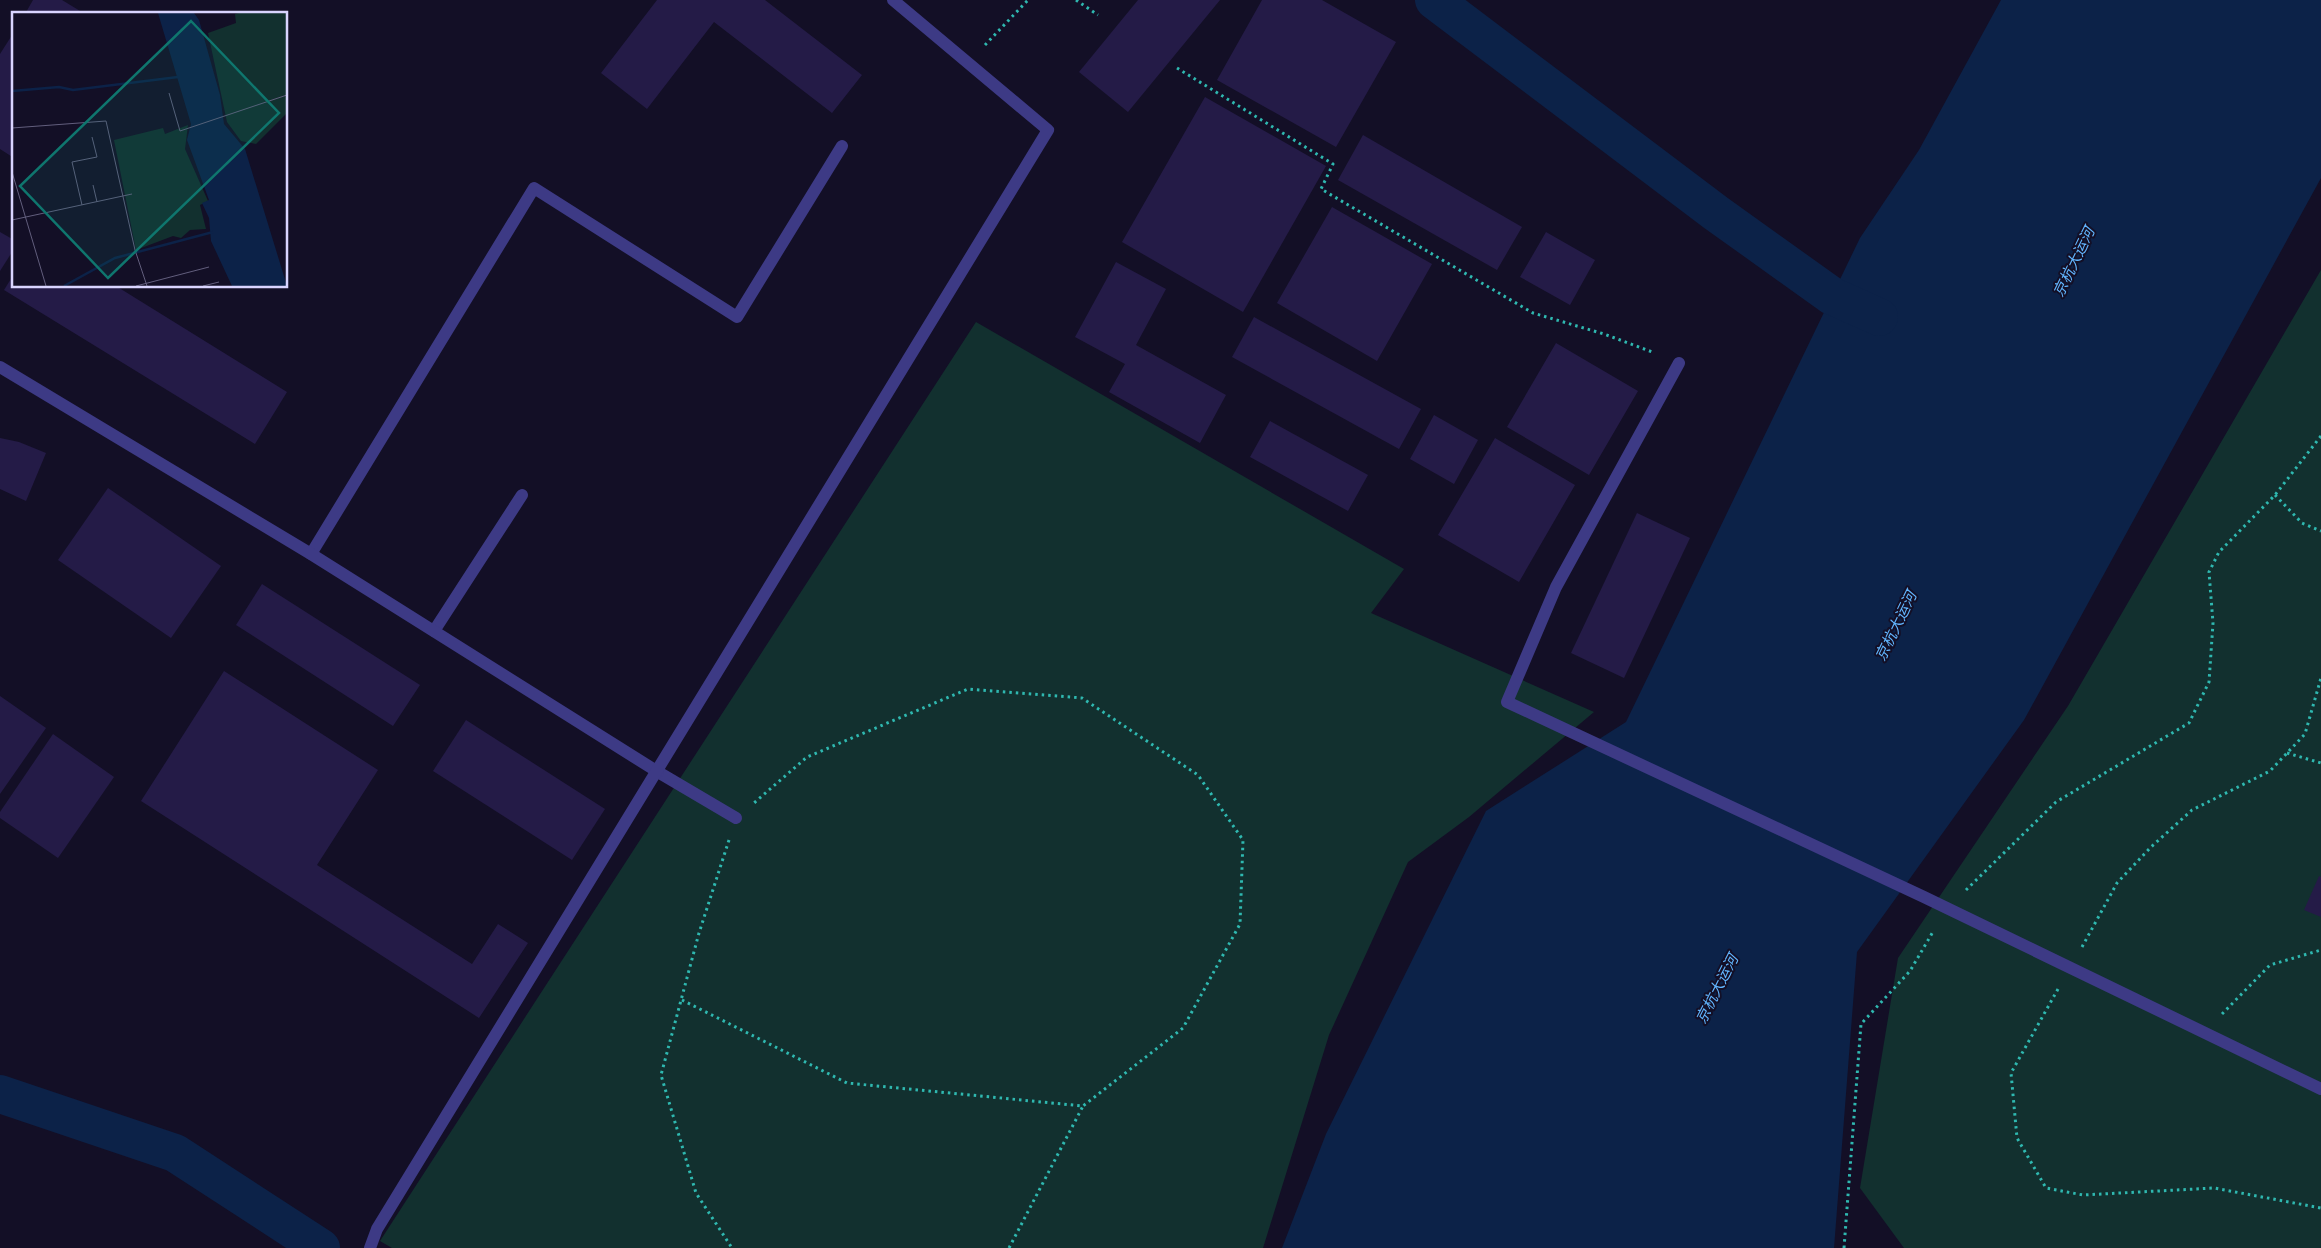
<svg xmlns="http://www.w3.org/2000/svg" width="2321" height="1248" viewBox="0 0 2321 1248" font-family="Signika,'Noto Sans SC',sans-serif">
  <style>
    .green { fill: #12302f }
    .water { fill: #0c2248 }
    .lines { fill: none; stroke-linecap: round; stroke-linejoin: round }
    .canal { stroke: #0c2248; stroke-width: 38 }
    .building { fill: #241b47 }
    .path { stroke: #2fb8b0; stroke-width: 3; stroke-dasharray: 2.5 4; stroke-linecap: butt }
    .service { stroke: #3d3a85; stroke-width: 12 }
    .pedestrian { stroke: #3d3a85; stroke-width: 12 }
    .minor { stroke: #3d3a85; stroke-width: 12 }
    .labels { text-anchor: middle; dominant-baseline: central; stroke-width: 4; stroke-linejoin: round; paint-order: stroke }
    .water-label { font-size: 15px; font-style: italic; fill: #62b6ff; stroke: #130f26 }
    .inset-river { fill: none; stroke: #0c2248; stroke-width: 2.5 }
    .inset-road { fill: none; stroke: #625e7d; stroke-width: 1 }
    .view { fill: #0f766e; fill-opacity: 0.15; stroke: #0f766e; stroke-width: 2.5 }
    .inset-edge { fill: none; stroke: #d9d4ff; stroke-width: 2.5 }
  </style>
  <rect width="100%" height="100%" fill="#130f26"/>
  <g class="green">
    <polygon points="2321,270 2321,1248 1904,1248 1860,1188 1898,958 2068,706"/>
    <polygon points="976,322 1404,569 1371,613 1594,712 1469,817 1408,862 1329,1035 1263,1248 392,1248 380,1241"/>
  </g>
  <polygon class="water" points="2001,0 2321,0 2321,178 2024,720 1857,952 1834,1248 1282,1248 1326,1134 1486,811 1626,722 1860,238 1919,150"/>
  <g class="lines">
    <g class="canal">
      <polyline points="1434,0 1716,213 1832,296 1879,317"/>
      <polyline points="0,1094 175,1153 321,1248"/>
    </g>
  </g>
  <g class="building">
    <polygon points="33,0 62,0 85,14 25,14"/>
    <polygon points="657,0 765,0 862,75 832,113 714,22 647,109 601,73"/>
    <polygon points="1138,0 1220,0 1128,112 1079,72"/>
    <polygon points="1262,0 1322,0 1396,42 1336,147 1217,80"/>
    <polygon points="14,32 14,158 0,149 0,54"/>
    <polygon points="1205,97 1326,166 1243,312 1122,242"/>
    <polygon points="1363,135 1522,227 1497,270 1338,180"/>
    <polygon points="1332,207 1432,264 1377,361 1277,303"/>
    <polygon points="0,232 14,240 14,249 0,271"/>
    <polygon points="1546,232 1595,260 1570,305 1520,277"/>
    <polygon points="1116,262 1166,289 1136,345 1226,395 1200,443 1109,392 1125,364 1075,337"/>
    <polygon points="14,274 14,286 116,286 287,392 255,444 4,290"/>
    <polygon points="1254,317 1421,409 1399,449 1232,357"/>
    <polygon points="1556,343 1638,391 1589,475 1507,427"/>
    <polygon points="1434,415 1478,440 1454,484 1410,459"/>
    <polygon points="1270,421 1368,475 1348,511 1250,457"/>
    <polygon points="0,438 19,442 46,453 26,501 0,489"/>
    <polygon points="1495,438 1575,485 1519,582 1438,535"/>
    <polygon points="108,488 221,566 171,638 58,560"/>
    <polygon points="1637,513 1690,538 1624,678 1571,653"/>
    <polygon points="262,584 420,685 393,726 236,625"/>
    <polygon points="224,671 378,770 317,865 472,964 498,924 528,943 479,1018 141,801"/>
    <polygon points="0,696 46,728 0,794"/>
    <polygon points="466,720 605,809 572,860 433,771"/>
    <polygon points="53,734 114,777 58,858 0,818 0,812"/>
    <polygon points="2319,876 2321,877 2321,917 2304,910"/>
  </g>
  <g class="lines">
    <g class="path">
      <polyline points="1076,0 1098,15"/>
      <polyline points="985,45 1028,0"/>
      <polyline points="1177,68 1333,164 1321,189 1533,313 1604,334 1655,353"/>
      <polyline points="2275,495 2302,523 2321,531"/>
      <polyline points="2287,753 2321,763"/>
      <polyline points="729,840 699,933 661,1075 696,1193 732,1248"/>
      <polyline points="1966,890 2056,802 2189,723 2209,682 2213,623 2209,572 2219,552 2275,495 2321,436"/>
      <polyline points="2082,947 2117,883 2151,847 2192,810 2270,771 2305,734 2321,678"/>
      <polyline points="2058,989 2011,1073 2017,1138 2046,1188 2083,1195 2214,1188 2321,1208"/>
      <polyline points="682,1000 847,1083 1083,1106 1183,1028 1240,924 1243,840 1198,775 1082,698 968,689 807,757 754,803"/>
      <polyline points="2222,1014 2270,965 2321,950"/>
      <polyline points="1009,1248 1083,1106"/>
      <polyline points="1844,1248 1861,1024 1910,971 1934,930"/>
    </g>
    <g class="service">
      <polyline points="311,554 534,188 737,317 842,146"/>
      <polyline points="434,631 522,495"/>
    </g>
    <g class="pedestrian">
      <polyline points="1679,363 1556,587 1507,702 1924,897 2321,1089"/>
      <polyline points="658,772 736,818"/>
    </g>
    <g class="minor">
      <polyline points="0,367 311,554 658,772"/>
      <polyline points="370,1248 377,1229 1048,130 893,0"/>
    </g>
  </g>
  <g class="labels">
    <g class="water-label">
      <text transform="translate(2074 262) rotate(-64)">京杭大运河</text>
      <text transform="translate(1896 626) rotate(-64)">京杭大运河</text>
      <text transform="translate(1717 989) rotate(-63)">京杭大运河</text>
    </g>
  </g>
  <g transform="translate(12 12)">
    <rect width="275" height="275" fill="#130f26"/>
    <path d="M227 1H275V101L244 132 229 129 215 110 196 21 224 11 223 2ZM176 113 173 137 196 189 188 193 194 217 178 218 169 226 161 224 124 238 102 128 151 116 153 122Z" fill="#12302f"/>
    <path d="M146 1H182L187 8 208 83 212 112 233 137 275 274H220L199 229 197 206 190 191 197 188 175 128 179 112Z" fill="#0c2248"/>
    <path class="inset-river" d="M0 79 47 75 61 78 166 65M52 274 103 246 201 220"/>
    <path class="inset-road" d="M157 81 168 119 275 83M0 116 94 109 123 238 135 274M0 160 34 274M81 173 85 190M70 193 60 150 85 145 80 125M0 208 120 182M124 274 197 255M191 274 207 270"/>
    <path class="view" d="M179 9 267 101 96 266 8 174Z"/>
    <rect width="275" height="275" class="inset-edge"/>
  </g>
</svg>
